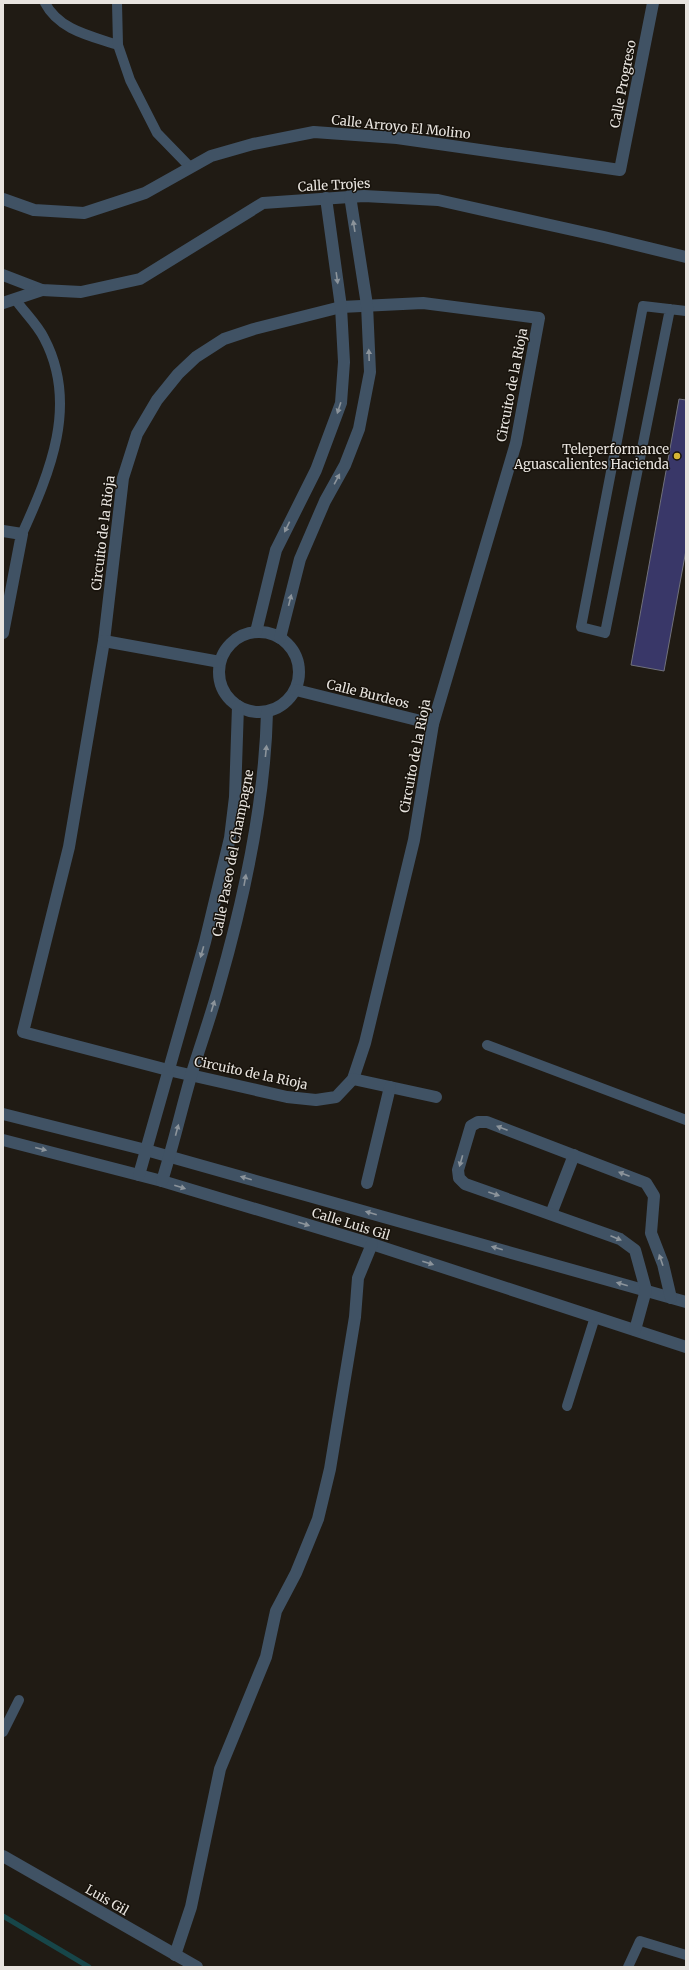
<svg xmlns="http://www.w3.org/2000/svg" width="689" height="1970" viewBox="0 0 689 1970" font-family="Merriweather,serif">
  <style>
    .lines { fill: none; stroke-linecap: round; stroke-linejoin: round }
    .stream { stroke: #174649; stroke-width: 5 }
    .building { fill: #393768; stroke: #70717b }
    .lane { stroke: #405264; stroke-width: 10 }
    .street { stroke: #405264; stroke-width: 12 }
    .oneway { fill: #8c949b }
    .poi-dot { fill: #d5b534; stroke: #17120b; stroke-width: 1.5 }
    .labels { text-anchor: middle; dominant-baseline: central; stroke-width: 3; stroke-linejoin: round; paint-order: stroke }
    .street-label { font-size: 13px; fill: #e8e4df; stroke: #17120b }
    .poi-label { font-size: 13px; fill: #e8e4df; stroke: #17120b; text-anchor: end }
  </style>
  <rect width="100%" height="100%" fill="#201b14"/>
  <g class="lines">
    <polyline class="stream" points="3,1916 89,1967"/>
  </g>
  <polygon class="building" points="679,399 686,400 686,550 664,671 631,665"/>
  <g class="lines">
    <g class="lane">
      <path d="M45 3C59 30 91 36 118 45"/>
      <polyline points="117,3 118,45 130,80 157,133 190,167"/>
      <path d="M15 299C24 312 37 324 44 338 79 404 50 472 22 534"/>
      <polyline points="670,309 605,633 581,627 643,306 686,311"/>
      <polyline points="487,1045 686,1120"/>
      <polyline points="567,1406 595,1317"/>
      <polyline points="3,1732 19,1700"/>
      <polyline points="628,1967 640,1941 686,1955"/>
    </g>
    <g class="street">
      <polyline points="3,199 34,210 84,213 145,193 211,156 253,144 314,132 397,138 620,170 653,3"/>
      <polyline points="3,275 42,290 81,292 140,279 263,203 364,196 438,200 604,237 686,257"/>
      <polyline points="3,303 42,290"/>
      <polygon points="423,303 539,318 516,443 433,724 414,840 365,1043 353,1079 336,1097 316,1100 287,1097 168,1070 23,1032 69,847 104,641 123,478 137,434 157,400 178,374 196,357 224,339 254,329 341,307"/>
      <polyline points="3,531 22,534 3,633"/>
      <circle cx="259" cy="672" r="40"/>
      <polyline points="256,632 276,550 316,470 341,403 344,362 341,307 326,198"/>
      <polyline points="280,638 300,559 325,501 345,465 359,429 370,372 367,305 350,196"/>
      <polyline points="104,641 220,662"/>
      <polyline points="296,690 433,724"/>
      <polyline points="353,1079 436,1097"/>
      <polyline points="3,1114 146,1150 686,1302"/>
      <polyline points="3,1140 162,1181 372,1244 686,1347"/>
      <polyline points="139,1175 205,942 230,838 235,797 238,706"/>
      <path d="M162 1181C173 1146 181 1111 191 1076 200 1046 211 1016 219 986 244 899 265 802 267 712"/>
      <polyline points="367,1183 390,1087"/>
      <polyline points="551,1214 574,1155"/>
      <polyline points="635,1330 646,1290 635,1250 620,1239 465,1184 459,1178 458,1170 471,1126 478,1122 487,1122 646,1183 654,1196 651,1233 663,1264 671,1298"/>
      <polyline points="3,1856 197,1967"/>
      <polyline points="175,1955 191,1907 220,1769 266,1657 276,1611 296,1573 318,1519 330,1469 355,1317 358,1278 372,1244"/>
    </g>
  </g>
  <defs><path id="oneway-solid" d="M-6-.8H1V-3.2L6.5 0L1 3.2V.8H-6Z"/></defs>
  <g class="oneway">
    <use href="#oneway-solid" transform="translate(354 226) rotate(-99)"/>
    <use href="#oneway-solid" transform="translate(337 278) rotate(82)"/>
    <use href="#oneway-solid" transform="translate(369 355) rotate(-92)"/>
    <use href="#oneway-solid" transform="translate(339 408) rotate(108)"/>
    <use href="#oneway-solid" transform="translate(337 479) rotate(-62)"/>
    <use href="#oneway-solid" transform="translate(287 527) rotate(116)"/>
    <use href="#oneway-solid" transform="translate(290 600) rotate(-76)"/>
    <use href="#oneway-solid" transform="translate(266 751) rotate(-84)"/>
    <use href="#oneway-solid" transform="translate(245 880) rotate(-80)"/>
    <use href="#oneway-solid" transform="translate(202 952) rotate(106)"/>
    <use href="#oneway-solid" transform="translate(213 1006) rotate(-73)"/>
    <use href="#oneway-solid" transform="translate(502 1128) rotate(-159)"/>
    <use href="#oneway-solid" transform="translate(177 1130) rotate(-75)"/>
    <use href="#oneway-solid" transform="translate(41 1149) rotate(14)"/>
    <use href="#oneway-solid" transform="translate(461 1161) rotate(106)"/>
    <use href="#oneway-solid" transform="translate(624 1174) rotate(-159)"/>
    <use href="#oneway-solid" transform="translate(246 1178) rotate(-164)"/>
    <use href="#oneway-solid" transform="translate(180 1187) rotate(17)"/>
    <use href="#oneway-solid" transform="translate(494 1194) rotate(19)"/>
    <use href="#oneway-solid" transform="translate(371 1213) rotate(-164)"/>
    <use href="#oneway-solid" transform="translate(304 1224) rotate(17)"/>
    <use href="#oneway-solid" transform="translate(616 1238) rotate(23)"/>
    <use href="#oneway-solid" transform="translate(497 1248) rotate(-164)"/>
    <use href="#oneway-solid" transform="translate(661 1260) rotate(-109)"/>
    <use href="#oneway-solid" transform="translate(428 1263) rotate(18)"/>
    <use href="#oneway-solid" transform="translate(622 1284) rotate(-164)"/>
  </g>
  <circle class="poi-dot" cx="677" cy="456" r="4"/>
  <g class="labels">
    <g class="street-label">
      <text transform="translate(623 84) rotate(-79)">Calle Progreso</text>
      <text transform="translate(401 127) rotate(6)">Calle Arroyo El Molino</text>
      <text transform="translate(334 185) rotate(-3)">Calle Trojes</text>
      <text transform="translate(512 385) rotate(-79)">Circuito de la Rioja</text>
      <text transform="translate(103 533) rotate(-83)">Circuito de la Rioja</text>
      <text transform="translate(368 694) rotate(14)">Calle Burdeos</text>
      <text transform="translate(415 756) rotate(-79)">Circuito de la Rioja</text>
      <text transform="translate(233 853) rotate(-79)">Calle Paseo del Champagne</text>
      <text transform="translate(251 1073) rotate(12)">Circuito de la Rioja</text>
      <text transform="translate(351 1224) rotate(17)">Calle Luis Gil</text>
      <text transform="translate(107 1900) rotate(30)">Luis Gil</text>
    </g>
    <g class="poi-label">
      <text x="669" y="449">Teleperformance<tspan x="669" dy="15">Aguascalientes Hacienda</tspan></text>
    </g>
  </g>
  <rect width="689" height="1970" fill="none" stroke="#e8e4df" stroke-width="8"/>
</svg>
